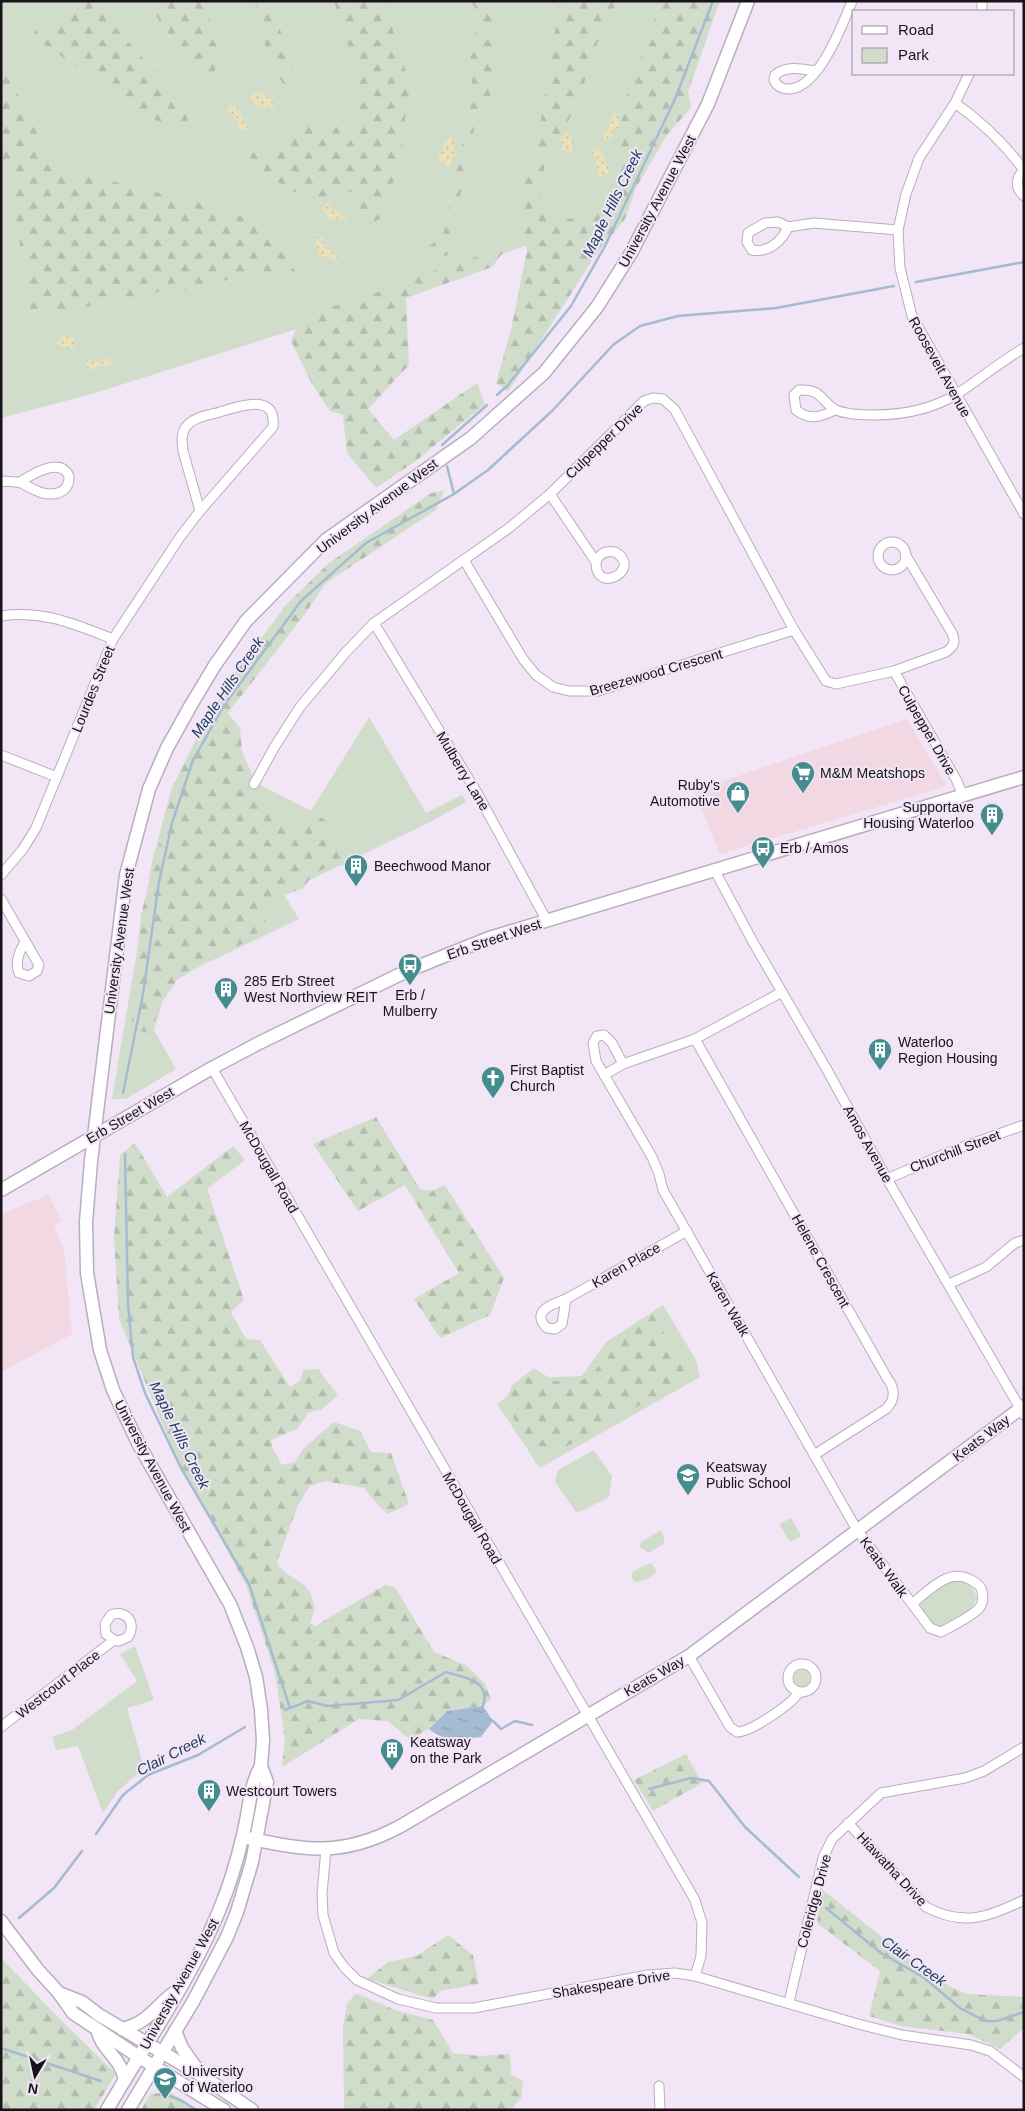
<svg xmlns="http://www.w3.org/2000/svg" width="1025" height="2111" viewBox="0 0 1025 2111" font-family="Helvetica,sans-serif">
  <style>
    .commercial { fill: #f1d8e2 }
    .green { fill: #d1ddcb }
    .forest { fill: url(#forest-firs) }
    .sand { fill: url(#sand-dots) }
    .water { fill: url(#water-ripples) }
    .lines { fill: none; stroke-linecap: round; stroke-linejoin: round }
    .stream { stroke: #a5bbd1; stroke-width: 2.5 }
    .street-casing { stroke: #b9adbe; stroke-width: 11 }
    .secondary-casing { stroke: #b9adbe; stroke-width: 15 }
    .street { stroke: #fff; stroke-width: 9 }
    .secondary { stroke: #fff; stroke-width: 12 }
    .labels { text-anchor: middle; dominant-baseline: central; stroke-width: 4; stroke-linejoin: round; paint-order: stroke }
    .street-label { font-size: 14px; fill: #171319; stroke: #f1e5f6 }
    .poi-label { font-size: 14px; fill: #171319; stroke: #f1e5f6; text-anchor: start }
    .water-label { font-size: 15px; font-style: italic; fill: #183b5c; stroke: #f1e5f6 }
  </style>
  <defs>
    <pattern id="forest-firs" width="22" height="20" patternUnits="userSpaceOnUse" patternTransform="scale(1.25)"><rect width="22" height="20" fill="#d1ddcb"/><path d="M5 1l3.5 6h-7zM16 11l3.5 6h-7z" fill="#b3bdae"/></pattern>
    <pattern id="sand-dots" width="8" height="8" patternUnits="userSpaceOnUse" patternTransform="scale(1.25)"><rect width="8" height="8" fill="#eae1bb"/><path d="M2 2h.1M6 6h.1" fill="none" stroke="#c8c0a0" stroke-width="1.8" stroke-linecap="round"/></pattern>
    <pattern id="water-ripples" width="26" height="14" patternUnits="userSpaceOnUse" patternTransform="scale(1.25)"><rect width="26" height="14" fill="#a5bbd1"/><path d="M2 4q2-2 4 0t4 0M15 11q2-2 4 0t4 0" fill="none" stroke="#8da0b3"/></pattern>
  </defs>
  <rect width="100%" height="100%" fill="#f1e5f6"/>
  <g class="commercial">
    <polygon points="907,719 947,786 720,854 694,791"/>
    <polygon points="48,1195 62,1221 54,1225 64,1250 72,1334 1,1372 1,1214"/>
  </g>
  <g class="green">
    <polygon points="1,1 707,1 606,216 322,321 95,393 1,418"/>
    <polygon points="369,717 426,813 462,795 466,802 430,822 283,893 299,919 169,981 154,1030 176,1069 126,1099 112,1099 152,862 169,798 191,750 311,811"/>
    <polygon points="663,1305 696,1360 700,1377 540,1468 497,1404 532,1378 582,1376 606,1342"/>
    <polygon points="594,1450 612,1476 609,1497 577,1513 555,1482 558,1470"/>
    <polygon points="791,1518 801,1536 790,1542 779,1524"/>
    <polygon points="661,1530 664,1539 664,1544 648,1553 640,1547 641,1542"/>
    <path d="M651 1563 657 1571C653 1577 641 1583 634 1582L631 1576 633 1571Z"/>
    <path d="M956 1579C968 1582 973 1586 977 1598L971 1610 938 1627H932L919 1608C924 1594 943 1585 956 1579Z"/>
    <polygon points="135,1646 154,1700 127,1708 144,1768 118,1791 103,1813 78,1746 56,1750 52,1737 72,1730 137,1681 120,1654"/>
    <circle cx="802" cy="1678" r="8"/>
  </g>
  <g class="forest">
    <polygon points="67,1 97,1 110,22 155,71 170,101 188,111 187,127 176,128 125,107 111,78 94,78 33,37 36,27 56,28 68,6"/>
    <polygon points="147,1 204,1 221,55 212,77 165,30"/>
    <polygon points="255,1 273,1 274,13 293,65 287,90 268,58"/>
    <polygon points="334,1 386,1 397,46 412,89 402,131 403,157 391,188 387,215 374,222 361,212 355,193 336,188 331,199 294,192 254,168 249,155 256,152 274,150 287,137 304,125 337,125 344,148 355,136 359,80"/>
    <path d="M471 1H488C491 14 496 30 496 43 496 66 494 104 476 119L452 234 456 252 425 263 422 252 443 235 469 112 472 81 470 54 481 17Z"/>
    <path d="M560 1H617L594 51 577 106 558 138 542 174 538 212C564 222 576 220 601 211L617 182 623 105 655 20 666 1H720L688 92 691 105 689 110 667 135 637 186 625 219 595 256 508 392 496 383 511 330 527 250 518 202 537 144Z"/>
    <polygon points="1,60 56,171 80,173 235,212 276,239 300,279 250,275 233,278 196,290 159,292 31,318 9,172 1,157"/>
    <polygon points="507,247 492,267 406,298 409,365 368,409 394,440 477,383 485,404 417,460 376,488 347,453 343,415 330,411 311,382 291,341 302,314 362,299 405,280"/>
    <polygon points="444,491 436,510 326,583 302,618 228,713 240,728 242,752 252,774 254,793 277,817 300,823 314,817 323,818 326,822 328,845 344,852 359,853 355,865 330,866 312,875 304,888 279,897 259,907 270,931 216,956 177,980 160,1005 151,1034 131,1028 141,914 155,863 171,790 195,741 234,674 286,605 329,563 431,493"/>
    <polygon points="376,1117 420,1189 432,1191 445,1185 504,1278 490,1315 440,1338 414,1299 459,1273 405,1185 358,1211 313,1144"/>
    <path d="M135 1143 167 1197 233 1146 245 1160 207 1189 244 1300 231 1312 246 1339 260 1340 290 1387 300 1381 303 1370 318 1369 338 1395 321 1410 309 1412 297 1429 271 1440 273 1449 282 1465 295 1462 304 1448 334 1422 360 1431 371 1452 391 1453 409 1504 388 1514 376 1503 364 1488 325 1481 310 1486 298 1505 277 1562C283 1575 294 1576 304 1585 315 1595 316 1611 310 1623L315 1626 385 1585 395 1587 434 1652 467 1666 485 1684 491 1699 483 1706 447 1711 429 1729 409 1739 388 1721 359 1719 282 1767 285 1739 275 1673 246 1585 176 1456 119 1319 114 1237 120 1155Z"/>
    <polygon points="652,1314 693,1375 536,1464 505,1401 512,1385 534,1368 554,1381 574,1383 592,1376 617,1337"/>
    <polygon points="686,1754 702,1783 653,1811 634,1780"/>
    <polygon points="822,1889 929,1975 951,1987 967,1994 1024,1997 1024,2028 1000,2049 968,2034 901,2026 869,2016 880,1971 817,1923"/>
    <polygon points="448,1935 473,1955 479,1984 440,1991 433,1999 367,1979 388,1962 417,1956"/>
    <polygon points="1,1958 57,2016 116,2074 94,2110 1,2110"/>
    <polygon points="356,1993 395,2010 433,2020 453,2053 479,2056 510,2054 511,2074 523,2081 521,2098 511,2110 344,2110 343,2026 347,2004"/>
    <polygon points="170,2092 199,2110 141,2110 150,2094"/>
  </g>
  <g class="sand">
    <polygon points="259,92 274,101 273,108 269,108 267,106 265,108 262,107 261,102 259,106 255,105 251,99 252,94"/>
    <polygon points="228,105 238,107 248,129 247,131 239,129 237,119 234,120 232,114 228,114"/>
    <polygon points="616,113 619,116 618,120 620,125 618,129 613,129 613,136 608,142 603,139 604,134 609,127 612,114"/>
    <path d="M565 133 568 134C573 139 575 148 570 153H567L566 149 563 151 562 149 563 145 560 139Z"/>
    <polygon points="448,136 452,138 456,156 452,157 452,164 449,167 444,162 440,163 438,157"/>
    <polygon points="594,148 600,149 609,169 608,175 604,173 603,176 599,179 596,162 592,154"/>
    <polygon points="326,203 331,205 332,210 341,211 340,216 347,217 348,220 329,219 323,209"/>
    <path d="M317 237H322L324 248 336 252 339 258 333 260 326 256 324 258C317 253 314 245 317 237Z"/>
    <polygon points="67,335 74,339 73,348 69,349 57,344 57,341 62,339 62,336"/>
    <polygon points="107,358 112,361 111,365 99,366 88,371 85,365 89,361 101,362 103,359"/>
  </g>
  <path class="water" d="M483 1706 493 1721 481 1737C462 1740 444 1742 429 1729L447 1711Z"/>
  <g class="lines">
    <g class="stream">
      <polyline points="916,282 1024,262"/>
      <polyline points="497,395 507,386 571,306 605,246 675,99 713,1"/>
      <polyline points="442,445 487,405"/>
      <polyline points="447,466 454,494"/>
      <polyline points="123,1093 143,994 159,882 172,823 193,760 225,704 301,601 366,543 454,494 488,470 552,411 613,345 640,326 678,316 776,308 894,286"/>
      <polyline points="125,1154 128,1304 133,1357 145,1393 181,1468 249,1584 290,1708"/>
      <path d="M285 1710 308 1701 328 1706 398 1700 446 1672C465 1678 491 1680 483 1706"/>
      <polyline points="493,1721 501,1729 515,1721 532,1725"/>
      <polyline points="649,1789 691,1778 709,1781 745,1827 799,1877"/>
      <polyline points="96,1834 123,1795 148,1775 198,1755 245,1727"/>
      <polyline points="826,1908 881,1953 923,1977 960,2008 985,2021 997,2021 1024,2012"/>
      <polyline points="19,1918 54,1888 82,1851"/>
      <polyline points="1,2048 101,2081"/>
      <polyline points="165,2094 182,2101 196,2110"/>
    </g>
    <g class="street-casing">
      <g id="street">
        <polyline points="982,11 982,1"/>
        <path d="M815 71C802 69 787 65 775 75L774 80C777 87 782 89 790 89 819 87 842 26 852 1"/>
        <polyline points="969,74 955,103 919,158 906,194 898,230 900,268 912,316 1024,514"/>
        <path d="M955 103C982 122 1004 143 1024 170"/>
        <path d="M1024 170C1015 178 1015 188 1024 196"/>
        <path d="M788 227C782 241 769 253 752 250L747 242 748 233 765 223 778 222 788 227 814 223 898 230"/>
        <path d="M835 410C820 417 810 421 796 410L794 395 799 390C821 389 820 399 834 409 838 412 848 413 853 414 888 417 926 413 957 394 980 379 1000 362 1024 348"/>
        <path d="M1 481C7 482 15 481 21 483 26 485 30 488 35 490 49 497 70 496 69 476 60 456 31 475 20 482"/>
        <path d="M550 494 596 562C595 596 644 569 615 552 606 550 600 553 596 562"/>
        <circle cx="892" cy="556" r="14"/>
        <polyline points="464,560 523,659 536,675 553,687 569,691 598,691 794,630"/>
        <path d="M1 616C44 610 74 624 113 639"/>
        <polyline points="374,623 476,791 547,921"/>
        <polyline points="894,671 957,781 963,796"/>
        <polyline points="1,755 57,777"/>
        <path d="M254 784 275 746 300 707 346 652 374 623 509 528 550 494 644 401 653 398 663 399 675 410 794 630 826 681 836 684 894 671 946 652C954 646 956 642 952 633L905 554"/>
        <polyline points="715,871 753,942 826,1068 887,1179 1024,1415"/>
        <path d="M1 875 23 849 36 828 113 639 180 537 200 511 273 427C277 392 239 406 220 412 209 415 192 417 185 428 181 435 182 443 183 451L200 511"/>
        <path d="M1 899 39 965 37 971 29 976 19 973C15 961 19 952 25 942"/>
        <path d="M695 1039 887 1378C895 1388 896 1399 886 1409L814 1455"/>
        <path d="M623 1064 612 1043 604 1035 597 1036 593 1043 596 1061 652 1157 659 1174 663 1190 857 1530 930 1628 941 1632C950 1627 975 1615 980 1607 984 1602 983 1593 981 1588 978 1583 973 1581 969 1579 948 1568 927 1592 912 1604"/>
        <polyline points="212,1068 695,1900 702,1923 701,1956 695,1976"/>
        <polyline points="604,1075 623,1064 695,1039 782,992"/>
        <polyline points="887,1179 954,1150 1024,1125"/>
        <polyline points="949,1284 986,1267 1015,1243 1024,1240"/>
        <path d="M566 1299 562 1324 555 1329 547 1328C529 1311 555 1303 566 1299L687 1231"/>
        <path d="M689 1656 730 1727 737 1732C751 1732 792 1704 799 1692"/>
        <circle cx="802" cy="1678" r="14"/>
        <path d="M1 1727 114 1640 119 1641 128 1637C137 1623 126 1609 111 1615L105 1624 106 1634 114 1640"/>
        <path d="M848 1823 926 1907C964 1927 989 1917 1024 1900"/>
        <polyline points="326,1849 322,1894 323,1915 334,1953 344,1967 357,1980 398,1999 436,2008 474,2008 648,1975 675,1973 695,1976 858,2024 902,2035 971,2045 990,2051 1024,2077"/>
        <polyline points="789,2002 823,1858 832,1839 881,1793 965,1778 984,1771 1024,1747"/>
        <polyline points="659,2086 660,2110"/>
      </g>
    </g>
    <g class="secondary-casing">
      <g id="secondary">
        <polyline points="1,1190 212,1068 259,1043 407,971 489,938 1024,777"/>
        <path d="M243 1837C305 1850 340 1858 399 1827L689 1656 1024 1406"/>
        <polyline points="1,1921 38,1970 59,1993 73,2013 139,2057 224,2110"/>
        <polyline points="59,1993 82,2002 99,2015 204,2077 252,2110"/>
        <path d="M97 2029C102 2051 120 2056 125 2080"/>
        <path d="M122 2029C150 2022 154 2007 175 1992"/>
        <polyline points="175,2031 182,2048 199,2072"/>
        <path d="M107 2110C145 2044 190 1981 219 1911 229 1887 237 1861 243 1835 249 1812 249 1787 261 1766"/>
        <polyline points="128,2110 194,2000 227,1937 237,1912 252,1862 267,1782 261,1766 263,1740 261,1710 256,1677 247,1647 230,1604 139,1445 113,1390 100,1350 87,1273 86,1222 91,1161 126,875 149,789 167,748 191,705 215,665 246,621 326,540 471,438 544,373 597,307 631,253 708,104 748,1"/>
      </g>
    </g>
    <use href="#street" class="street"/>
    <use href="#secondary" class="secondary"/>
  </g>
  <defs>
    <g id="supermarket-pin" transform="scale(1.25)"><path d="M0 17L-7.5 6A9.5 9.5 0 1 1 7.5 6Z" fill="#448c8d" stroke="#f1e5f6"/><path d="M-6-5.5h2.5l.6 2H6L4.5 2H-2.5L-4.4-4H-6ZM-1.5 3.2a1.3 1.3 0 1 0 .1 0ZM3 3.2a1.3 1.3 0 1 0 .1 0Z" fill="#fff"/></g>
    <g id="shop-pin" transform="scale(1.25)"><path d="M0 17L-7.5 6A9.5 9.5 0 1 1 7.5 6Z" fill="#448c8d" stroke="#f1e5f6"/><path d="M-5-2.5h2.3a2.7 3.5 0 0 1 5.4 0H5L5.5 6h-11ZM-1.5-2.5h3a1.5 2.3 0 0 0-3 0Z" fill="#fff"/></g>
    <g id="building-pin" transform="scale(1.25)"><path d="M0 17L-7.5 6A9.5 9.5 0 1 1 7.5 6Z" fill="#448c8d" stroke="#f1e5f6"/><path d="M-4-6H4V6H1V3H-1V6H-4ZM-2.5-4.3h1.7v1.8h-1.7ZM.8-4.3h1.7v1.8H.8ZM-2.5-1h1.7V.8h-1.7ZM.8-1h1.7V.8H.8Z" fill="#fff"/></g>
    <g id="bus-pin" transform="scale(1.25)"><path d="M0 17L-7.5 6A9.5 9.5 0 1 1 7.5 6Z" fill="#448c8d" stroke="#f1e5f6"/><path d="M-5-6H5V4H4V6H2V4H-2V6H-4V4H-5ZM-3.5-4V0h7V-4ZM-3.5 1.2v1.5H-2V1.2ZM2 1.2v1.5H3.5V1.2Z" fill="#fff"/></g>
    <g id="church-pin" transform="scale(1.25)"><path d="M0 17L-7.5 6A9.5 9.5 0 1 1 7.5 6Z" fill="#448c8d" stroke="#f1e5f6"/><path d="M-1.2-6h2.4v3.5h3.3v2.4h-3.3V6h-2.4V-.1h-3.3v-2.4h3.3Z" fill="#fff"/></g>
    <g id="school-pin" transform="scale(1.25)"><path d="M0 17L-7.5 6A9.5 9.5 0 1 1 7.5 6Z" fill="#448c8d" stroke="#f1e5f6"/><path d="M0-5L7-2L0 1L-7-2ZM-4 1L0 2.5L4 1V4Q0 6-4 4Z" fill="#fff"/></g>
    <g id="university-pin" transform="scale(1.25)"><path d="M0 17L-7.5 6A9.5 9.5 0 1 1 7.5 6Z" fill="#448c8d" stroke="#f1e5f6"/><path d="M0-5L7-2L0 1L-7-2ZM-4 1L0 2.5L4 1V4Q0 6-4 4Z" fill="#fff"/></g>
  </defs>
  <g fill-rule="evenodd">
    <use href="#supermarket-pin" x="803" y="773"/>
    <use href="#shop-pin" x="738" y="793"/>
    <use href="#building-pin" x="992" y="815"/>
    <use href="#bus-pin" x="763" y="848"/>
    <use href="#building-pin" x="356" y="866"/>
    <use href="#bus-pin" x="410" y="965"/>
    <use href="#building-pin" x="226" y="989"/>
    <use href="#building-pin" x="880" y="1050"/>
    <use href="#church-pin" x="493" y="1078"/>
    <use href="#school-pin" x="688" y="1475"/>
    <use href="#building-pin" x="392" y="1750"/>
    <use href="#building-pin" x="209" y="1791"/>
    <use href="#university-pin" x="165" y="2079"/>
  </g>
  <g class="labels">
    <g class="street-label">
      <text transform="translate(657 201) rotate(-62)">University Avenue West</text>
      <text transform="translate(940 367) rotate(61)">Roosevelt Avenue</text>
      <text transform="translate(604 441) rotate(-44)">Culpepper Drive</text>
      <text transform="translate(377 506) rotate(-37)">University Avenue West</text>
      <text transform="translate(656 672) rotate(-16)">Breezewood Crescent</text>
      <text transform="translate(93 689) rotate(-68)">Lourdes Street</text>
      <text transform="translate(927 730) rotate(60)">Culpepper Drive</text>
      <text transform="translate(463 771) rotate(59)">Mulberry Lane</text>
      <text transform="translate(494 939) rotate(-19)">Erb Street West</text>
      <text transform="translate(119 941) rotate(-82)">University Avenue West</text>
      <text transform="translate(130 1115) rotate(-30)">Erb Street West</text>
      <text transform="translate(868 1144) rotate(61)">Amos Avenue</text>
      <text transform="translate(955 1151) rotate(-21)">Churchill Street</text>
      <text transform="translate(269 1167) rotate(60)">McDougall Road</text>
      <text transform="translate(821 1261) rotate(61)">Helene Crescent</text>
      <text transform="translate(626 1265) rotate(-30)">Karen Place</text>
      <text transform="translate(728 1304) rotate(60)">Karen Walk</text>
      <text transform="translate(981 1438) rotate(-37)">Keats Way</text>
      <text transform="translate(153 1466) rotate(62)">University Avenue West</text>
      <text transform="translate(472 1518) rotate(60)">McDougall Road</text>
      <text transform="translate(884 1567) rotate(54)">Keats Walk</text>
      <text transform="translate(654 1676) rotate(-30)">Keats Way</text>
      <text transform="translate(58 1684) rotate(-38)">Westcourt Place</text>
      <text transform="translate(892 1869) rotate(47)">Hiawatha Drive</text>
      <text transform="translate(814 1901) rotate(-75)">Coleridge Drive</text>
      <text transform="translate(179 1984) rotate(-61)">University Avenue West</text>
      <text transform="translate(611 1984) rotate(-9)">Shakespeare Drive</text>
    </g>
    <g class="poi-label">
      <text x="820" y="773">M&amp;M Meatshops</text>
      <text x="720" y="785" text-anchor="end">Ruby's<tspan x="720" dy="16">Automotive</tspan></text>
      <text x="974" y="807" text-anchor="end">Supportave<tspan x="974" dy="16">Housing Waterloo</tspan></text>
      <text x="780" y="848">Erb / Amos</text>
      <text x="374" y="866">Beechwood Manor</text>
      <text x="244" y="981">285 Erb Street<tspan x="244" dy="16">West Northview REIT</tspan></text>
      <text x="410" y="995" text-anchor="middle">Erb /<tspan x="410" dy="16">Mulberry</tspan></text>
      <text x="898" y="1042">Waterloo<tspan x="898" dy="16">Region Housing</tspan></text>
      <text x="510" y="1070">First Baptist<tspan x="510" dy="16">Church</tspan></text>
      <text x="706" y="1467">Keatsway<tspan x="706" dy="16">Public School</tspan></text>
      <text x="410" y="1742">Keatsway<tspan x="410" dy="16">on the Park</tspan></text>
      <text x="226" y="1791">Westcourt Towers</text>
      <text x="182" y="2071">University<tspan x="182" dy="16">of Waterloo</tspan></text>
    </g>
    <g class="water-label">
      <text transform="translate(612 203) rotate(-64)">Maple Hills Creek</text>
      <text transform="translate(227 687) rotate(-56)">Maple Hills Creek</text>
      <text transform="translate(180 1435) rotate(64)">Maple Hills Creek</text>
      <text transform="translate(171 1754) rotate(-27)">Clair Creek</text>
      <text transform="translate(914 1961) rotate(35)">Clair Creek</text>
    </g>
  </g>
  <rect width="1025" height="2111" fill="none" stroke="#171319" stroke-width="5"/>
  <rect x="852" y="10" width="162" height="65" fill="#f1e5f6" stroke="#9a919e"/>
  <rect x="862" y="26" width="25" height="8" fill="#ffffff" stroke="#9a919e"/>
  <text x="898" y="35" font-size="15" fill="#171319">Road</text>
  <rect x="862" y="48" width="25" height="15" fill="#d1ddcb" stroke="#9a919e"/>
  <text x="898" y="60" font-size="15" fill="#171319">Park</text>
  <g transform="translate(35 2076) rotate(189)" stroke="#f1e5f6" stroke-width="4" paint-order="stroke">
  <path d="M0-4L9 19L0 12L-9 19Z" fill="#171319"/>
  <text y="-8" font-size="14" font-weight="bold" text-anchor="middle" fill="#171319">N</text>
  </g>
</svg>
